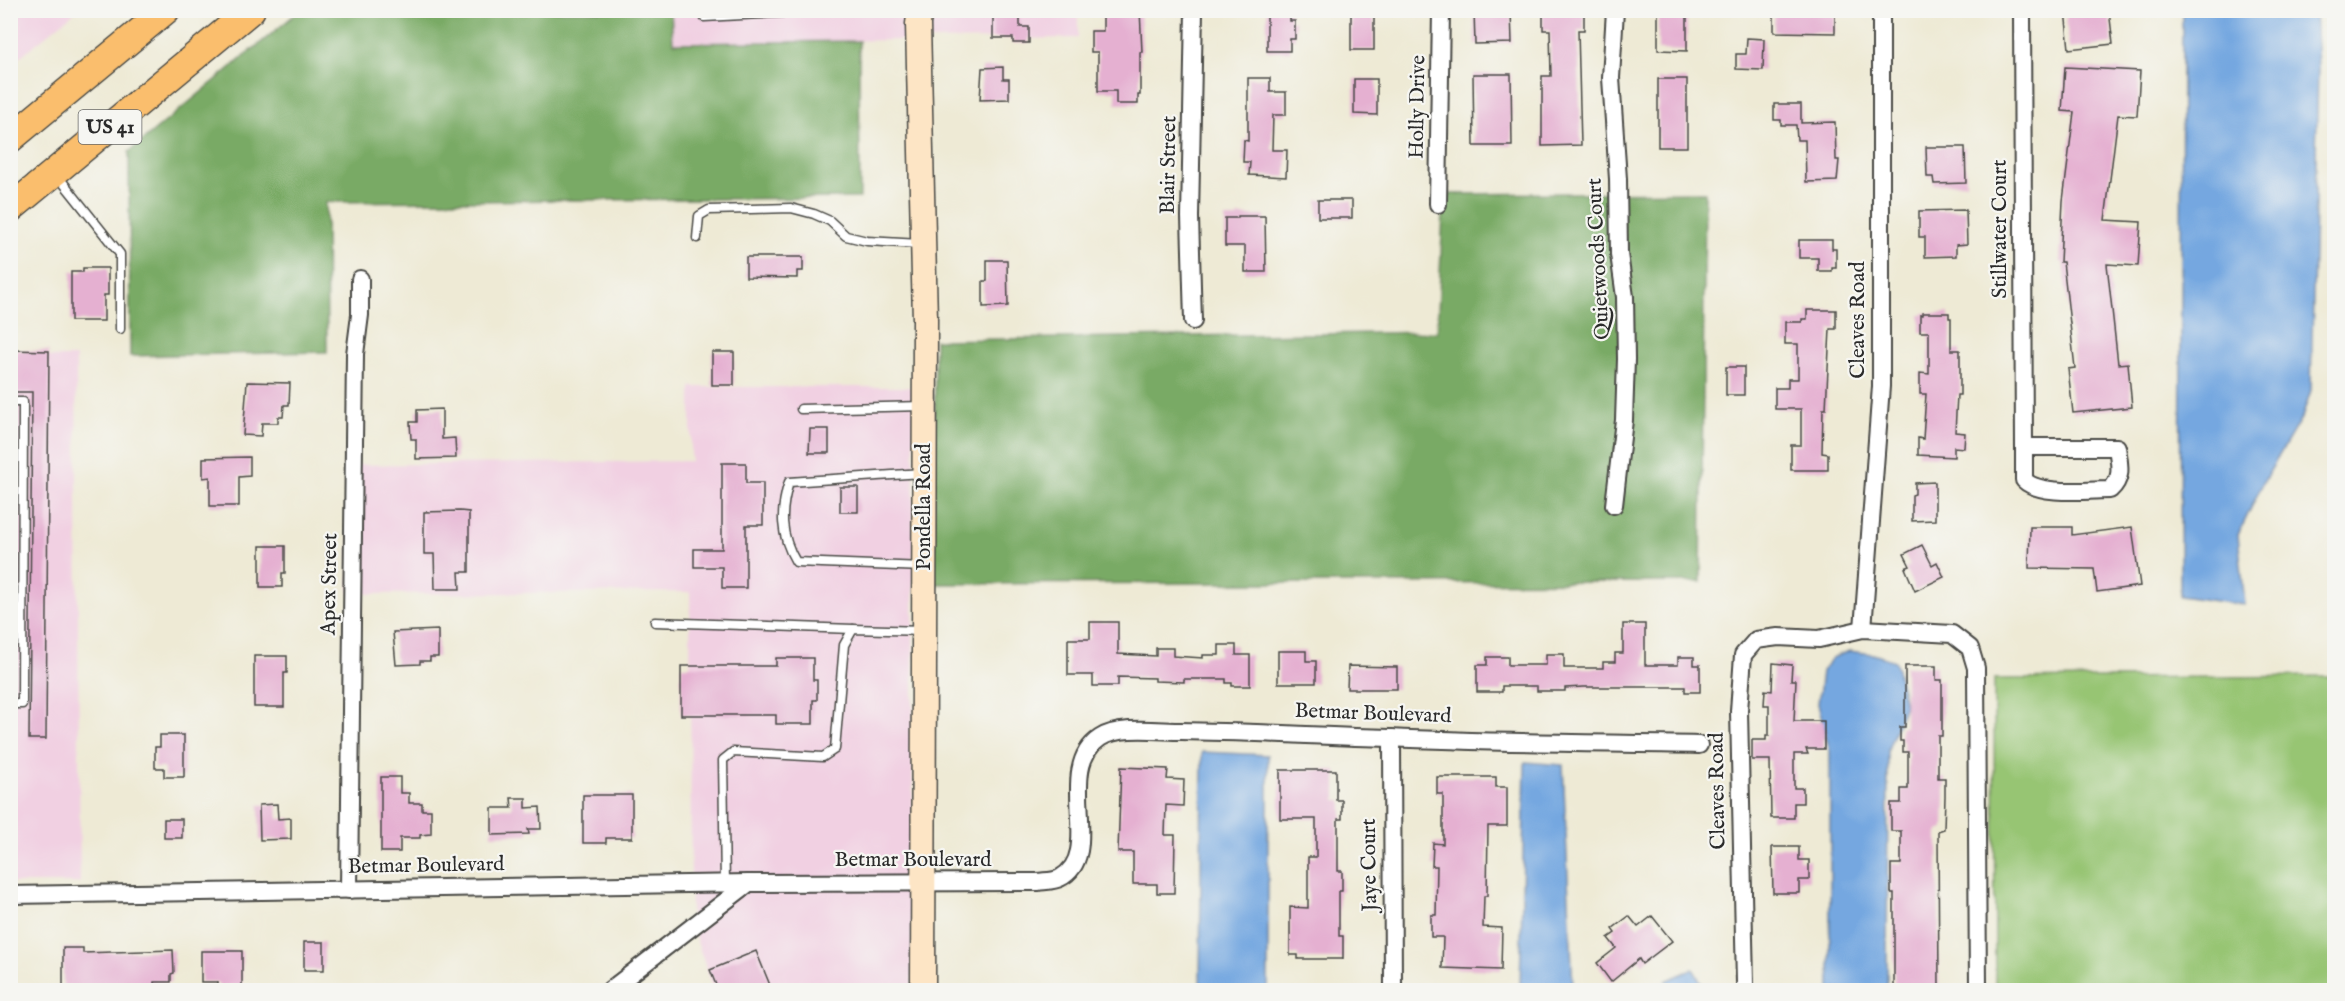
<svg xmlns="http://www.w3.org/2000/svg" width="2345" height="1001" viewBox="0 0 2345 1001" font-family="'IM FELL English',serif">
  <style>
    .built { fill: #f1d0e2 }
    .green { fill: #97c573; stroke: #61784f; stroke-width: 1.5 }
    .forest { fill: #79aa65; stroke: #526a48; stroke-width: 1.5 }
    .water { fill: #74a7e0; stroke: #506986; stroke-width: 1.5 }
    .building { fill: #e5b0d1 }
    .lines { fill: none; stroke-linecap: round; stroke-linejoin: round }
    .lane-casing { stroke: #484844; stroke-width: 11 }
    .street-casing { stroke: #484844; stroke-width: 20 }
    .secondary-casing { stroke: #484844; stroke-width: 27 }
    .primary-casing { stroke: #484844; stroke-width: 30 }
    .lane { stroke: #fff; stroke-width: 8 }
    .street { stroke: #fff; stroke-width: 16 }
    .secondary { stroke: #fde5c5; stroke-width: 24 }
    .primary { stroke: #fabe6d; stroke-width: 27 }
    .labels { text-anchor: middle; dominant-baseline: central; stroke-width: 4.5; stroke-linejoin: round; paint-order: stroke }
    .shield { fill: #f6f6f2; stroke: #686867; stroke-width: 1.5 }
    .shield-label { font-size: 20px; font-weight: bold; fill: #2b2b2b }
    .street-label { font-size: 21px; fill: #2b2b2b; stroke: #f6f6f2 }
  </style>
  <rect width="100%" height="100%" fill="#f6f6f2"/>
  <filter id="ink" filterUnits="userSpaceOnUse"><feTurbulence type="fractalNoise" baseFrequency=".0167" numOctaves="2"/><feDisplacementMap in="SourceGraphic" scale="12" xChannelSelector="R" yChannelSelector="G"/><feConvolveMatrix kernelMatrix="1 2 1 2 8 2 1 2 1" color-interpolation-filters="sRGB"/></filter>
  <filter id="wash" filterUnits="userSpaceOnUse"><feTurbulence type="fractalNoise" baseFrequency=".008" numOctaves="4" result="noise"/><feDisplacementMap in="SourceGraphic" scale="24" xChannelSelector="R" yChannelSelector="G"/><feGaussianBlur stdDeviation="1.35" result="paint"/><feColorMatrix in="noise" values="0 0 0 0 0 0 0 0 0 0 0 0 0 0 0 0 0 1.4 0 .05"/><feComposite in="paint" operator="in"/></filter>
  <g filter="url(#wash)">
    <rect width="100%" height="100%" fill="#eeead5"/>
    <g class="built">
      <polygon points="11,10 76,10 76,11 11,64"/>
      <polygon points="671,11 904,11 908,40 672,43"/>
      <polygon points="931,11 1078,11 1078,38 929,40"/>
      <polygon points="10,357 76,357 80,883 11,883"/>
      <polygon points="691,387 914,387 912,990 714,990 691,925 690,592 349,594 350,465 691,461"/>
    </g>
    <polygon class="green" points="2334,676 2334,990 1995,990 1994,679"/>
    <g class="forest">
      <polygon points="299,11 671,11 673,43 859,41 860,198 326,202 327,352 130,356 129,152"/>
      <polygon points="1705,192 1701,582 934,584 935,340 1437,332 1444,194"/>
    </g>
    <g class="water">
      <polygon points="2182,11 2315,11 2318,67 2311,390 2303,415 2264,481 2238,535 2245,605 2180,596"/>
      <polygon points="1849,651 1873,654 1895,661 1905,705 1888,749 1887,990 1830,990 1830,752 1818,704 1822,671 1832,658"/>
      <polygon points="1202,752 1268,755 1268,990 1200,990"/>
      <polygon points="1525,762 1563,765 1573,990 1520,990"/>
      <polygon points="1693,969 1706,990 1670,990 1666,981"/>
    </g>
    <g id="blocks">
      <g class="building">
        <polygon points="993,10 1013,10 1013,15 1020,15 1020,27 1029,27 1029,43 1013,43 1013,38 993,38"/>
        <polygon points="1103,10 1140,10 1142,52 1140,52 1140,95 1138,95 1138,104 1116,104 1116,91 1098,91 1098,52 1091,52 1091,31 1103,31"/>
        <polygon points="1267,10 1290,10 1290,21 1295,21 1295,39 1290,39 1290,51 1267,51"/>
        <polygon points="1474,10 1511,10 1512,43 1475,44"/>
        <polygon points="1543,10 1584,10 1584,30 1578,30 1581,145 1542,146 1542,76 1551,76 1550,30 1543,30"/>
        <polygon points="1658,10 1687,10 1687,51 1658,50"/>
        <polygon points="1774,10 1835,10 1835,33 1774,32"/>
        <polygon points="2065,10 2109,10 2113,44 2069,49"/>
        <rect x="1351" y="13" width="23" height="37"/>
        <polygon points="1747,38 1764,39 1763,70 1736,69 1736,54 1746,54"/>
        <polygon points="1003,67 1003,79 1009,79 1009,99 980,100 982,68"/>
        <polygon points="2065,67 2140,71 2137,116 2118,115 2105,220 2141,222 2138,266 2107,264 2118,364 2128,363 2132,407 2073,413 2068,369 2075,368 2063,262 2060,262 2063,201 2074,112 2062,111"/>
        <polygon points="1473,74 1511,74 1512,146 1474,146"/>
        <polygon points="1248,78 1270,78 1270,92 1286,92 1286,115 1273,115 1272,150 1287,150 1286,177 1249,175 1250,162 1243,162 1244,140 1248,141"/>
        <polygon points="1354,79 1377,79 1377,115 1354,114"/>
        <rect x="1658" y="79" width="29" height="68"/>
        <polygon points="1774,104 1801,104 1801,123 1835,122 1836,160 1839,160 1837,181 1806,182 1805,140 1797,140 1796,125 1781,125 1781,120 1774,120"/>
        <polygon points="1926,147 1965,147 1966,183 1934,184 1933,177 1927,177"/>
        <rect x="1318" y="200" width="34" height="18"/>
        <polygon points="1966,210 1967,244 1956,245 1956,256 1925,257 1925,237 1919,237 1919,211"/>
        <polygon points="1238,216 1265,216 1266,272 1245,272 1245,246 1225,246 1225,218 1238,218"/>
        <polygon points="1799,240 1832,240 1832,249 1836,249 1836,268 1832,268 1832,271 1818,271 1818,258 1799,258"/>
        <polygon points="746,257 803,257 803,271 797,271 797,278 746,277"/>
        <polygon points="987,260 1007,260 1008,306 983,307 983,281 987,281"/>
        <polygon points="83,268 108,268 108,295 104,295 104,321 71,321 71,272 83,272"/>
        <polygon points="1807,310 1836,310 1836,329 1830,329 1826,409 1823,409 1822,453 1828,454 1828,470 1791,470 1791,445 1801,445 1801,409 1775,409 1775,388 1788,388 1788,379 1798,379 1798,344 1785,344 1785,322 1802,322 1802,319 1807,319"/>
        <polygon points="1923,313 1949,313 1949,318 1951,318 1951,350 1960,350 1960,395 1957,395 1955,432 1965,433 1964,448 1954,447 1954,457 1918,455 1918,438 1923,439 1926,394 1920,394 1920,373 1929,374 1929,332 1920,332 1920,315 1923,315"/>
        <polygon points="10,350 49,351 46,739 29,739 32,392 10,392"/>
        <rect x="712" y="352" width="22" height="33"/>
        <rect x="1726" y="367" width="18" height="28"/>
        <polygon points="247,382 290,383 289,405 284,405 283,417 278,417 278,423 262,423 261,436 243,435"/>
        <polygon points="442,409 442,439 455,438 456,458 416,459 416,439 411,439 410,422 417,422 417,410"/>
        <polygon points="810,429 829,429 829,453 809,453"/>
        <polygon points="250,457 250,476 239,477 239,506 210,506 210,477 203,478 203,458"/>
        <polygon points="722,463 746,463 746,483 763,483 763,525 746,525 746,588 722,588 722,567 694,567 694,549 722,549"/>
        <polygon points="1935,482 1935,520 1912,521 1912,495 1915,494 1915,483"/>
        <rect x="840" y="487" width="18" height="25"/>
        <polygon points="460,511 469,512 469,572 459,572 460,589 435,589 434,554 424,554 424,512"/>
        <polygon points="2030,527 2072,527 2072,535 2132,527 2140,586 2097,592 2094,569 2029,568"/>
        <polygon points="1922,545 1932,565 1937,562 1944,577 1915,591 1905,568 1910,566 1904,554"/>
        <polygon points="260,546 285,546 285,573 282,573 282,587 260,587"/>
        <polygon points="1090,622 1118,622 1118,654 1156,656 1156,648 1173,648 1173,656 1203,658 1203,655 1219,655 1219,645 1236,645 1236,655 1250,655 1250,686 1232,686 1232,683 1226,683 1226,679 1184,679 1184,682 1155,681 1155,678 1118,677 1118,686 1093,686 1093,675 1068,675 1068,639 1090,639"/>
        <polygon points="1623,624 1645,624 1645,665 1678,665 1678,657 1694,657 1694,665 1700,665 1700,692 1685,692 1685,687 1584,687 1565,688 1565,691 1537,691 1537,686 1502,686 1502,692 1477,692 1477,665 1487,665 1487,657 1508,657 1508,665 1546,665 1546,654 1564,654 1564,668 1603,668 1603,662 1615,662 1615,653 1623,653"/>
        <polygon points="438,630 438,657 430,657 430,661 420,661 420,664 396,665 393,632"/>
        <polygon points="1278,651 1306,651 1306,661 1316,661 1316,683 1278,683"/>
        <polygon points="254,656 287,656 287,673 284,673 284,707 254,707"/>
        <polygon points="776,658 813,658 813,680 817,680 817,700 813,700 813,724 776,724 776,715 681,715 681,666 776,666"/>
        <polygon points="1773,663 1792,665 1791,680 1796,680 1794,721 1824,721 1824,749 1806,749 1808,754 1794,754 1794,788 1803,788 1803,803 1794,803 1794,818 1771,818 1770,760 1752,760 1752,740 1766,740 1766,735 1769,735 1769,705 1764,705 1765,690 1772,691"/>
        <polygon points="1348,666 1397,667 1397,689 1347,689"/>
        <polygon points="1905,666 1936,666 1936,680 1942,680 1942,736 1938,736 1938,778 1945,778 1945,796 1944,829 1938,831 1939,990 1894,990 1894,893 1891,893 1891,864 1901,864 1901,831 1891,831 1891,803 1901,803 1901,789 1908,789 1908,752 1903,752 1903,741 1900,741 1900,727 1905,727"/>
        <polygon points="160,735 184,735 184,777 164,777 164,768 155,768 155,747 160,747"/>
        <polygon points="1121,767 1168,769 1167,779 1184,780 1183,806 1166,805 1165,835 1175,835 1174,893 1157,893 1157,884 1133,884 1133,852 1118,852"/>
        <polygon points="1280,770 1336,770 1336,800 1342,800 1342,819 1338,819 1338,871 1342,871 1342,891 1339,891 1339,936 1343,936 1343,959 1298,959 1298,955 1290,955 1290,907 1308,908 1308,857 1316,857 1316,819 1280,819"/>
        <polygon points="381,777 400,777 400,793 409,793 409,803 422,803 422,810 431,810 431,834 420,835 420,838 400,838 400,852 381,852"/>
        <polygon points="1437,777 1496,777 1496,787 1507,787 1507,826 1488,826 1487,896 1484,896 1483,927 1502,928 1501,970 1442,968 1443,937 1431,937 1431,915 1436,915 1437,866 1432,866 1433,843 1443,844 1443,794 1437,794"/>
        <polygon points="583,795 632,795 632,838 606,838 606,843 583,843"/>
        <polygon points="511,798 526,798 526,808 540,807 541,829 528,829 529,834 492,835 492,808 512,808"/>
        <polygon points="277,804 278,819 291,818 291,839 260,840 259,805"/>
        <rect x="164" y="819" width="18" height="19"/>
        <polygon points="1772,847 1799,847 1799,860 1809,860 1809,880 1799,880 1799,893 1773,893"/>
        <polygon points="1629,916 1638,927 1652,916 1672,941 1642,964 1639,959 1611,982 1597,963 1616,948 1608,938 1615,933 1612,929"/>
        <rect x="304" y="942" width="20" height="28"/>
        <polygon points="63,948 83,948 83,953 173,950 174,973 171,974 171,982 154,982 154,987 110,988 110,990 63,988"/>
        <polygon points="201,951 242,951 242,986 218,986 218,982 201,982"/>
        <polygon points="756,951 772,990 718,990 710,970"/>
      </g>
    </g>
  </g>
  <g filter="url(#ink)">
    <use href="#blocks" fill-opacity="0" stroke="#484844" stroke-width="1.5"/>
    <g class="lines">
      <g class="lane-casing">
        <g id="lane">
          <polyline points="704,10 704,17 834,10"/>
          <polyline points="57,175 120,254 120,329"/>
          <polyline points="697,238 699,216 709,210 791,208 814,214 830,221 846,236 867,241 920,244"/>
          <polyline points="10,402 23,402 22,704 10,704"/>
          <polyline points="801,409 924,406"/>
          <path d="M922 473 789 482C780 511 780 535 796 562L924 567"/>
          <polyline points="655,622 853,629"/>
          <polyline points="725,884 723,760 733,752 823,757 835,749 844,645 853,629 923,631"/>
        </g>
      </g>
      <g class="street-casing">
        <g id="street">
          <polyline points="2022,10 2024,447"/>
          <polyline points="1438,204 1441,10"/>
          <polyline points="1193,321 1190,217 1194,10"/>
          <path d="M2024 447H2117C2119 464 2124 477 2110 490 2088 490 2040 496 2024 480Z"/>
          <polyline points="1614,505 1624,420 1626,359 1625,297 1619,254 1618,179 1611,78 1615,10"/>
          <polyline points="1863,629 1881,386 1881,10"/>
          <polyline points="1392,738 1393,990"/>
          <polyline points="349,890 355,354 360,315 360,279"/>
          <path d="M10 895 749 883 1038 882C1045 881 1055 881 1060 878 1106 854 1053 769 1100 738 1119 725 1159 731 1181 731 1251 732 1320 736 1390 738 1493 743 1596 743 1699 745"/>
          <polyline points="1745,983 1739,711 1743,655 1756,640 1778,637 1819,639 1863,629 1952,634 1970,648 1976,668 1978,990"/>
          <polyline points="610,990 749,883"/>
        </g>
      </g>
      <g class="secondary-casing">
        <polyline id="secondary" points="920,10 918,24 925,320 923,990"/>
      </g>
      <g class="primary-casing">
        <g id="primary">
          <polyline points="10,139 166,10"/>
          <polyline points="10,209 251,10"/>
        </g>
      </g>
      <use href="#lane" class="lane"/>
      <use href="#street" class="street"/>
      <use href="#secondary" class="secondary"/>
      <use href="#primary" class="primary"/>
    </g>
  </g>
  <g class="labels">
    <rect class="shield" x="78.5" y="110" width="63" height="34" rx="4.5"/>
    <g class="shield-label">
      <text x="110" y="127">US 41</text>
    </g>
    <g class="street-label">
      <text transform="translate(1418 107) rotate(-89)">Holly Drive</text>
      <text transform="translate(1169 165) rotate(-89)">Blair Street</text>
      <text transform="translate(2000 229) rotate(-90)">Stillwater Court</text>
      <text transform="translate(1599 259) rotate(-93)">Quietwoods Court</text>
      <text transform="translate(1858 320) rotate(-90)">Cleaves Road</text>
      <text transform="translate(924 507) rotate(-90)">Pondella Road</text>
      <text transform="translate(330 584) rotate(-89)">Apex Street</text>
      <text transform="translate(1373 714) rotate(2)">Betmar Boulevard</text>
      <text transform="translate(1718 791) rotate(-91)">Cleaves Road</text>
      <text x="913" y="860">Betmar Boulevard</text>
      <text transform="translate(1370 865) rotate(-91)">Jaye Court</text>
      <text transform="translate(426 866) rotate(-1)">Betmar Boulevard</text>
    </g>
  </g>
  <rect width="2345" height="1001" fill="none" stroke="#f6f6f2" stroke-width="36"/>
</svg>
